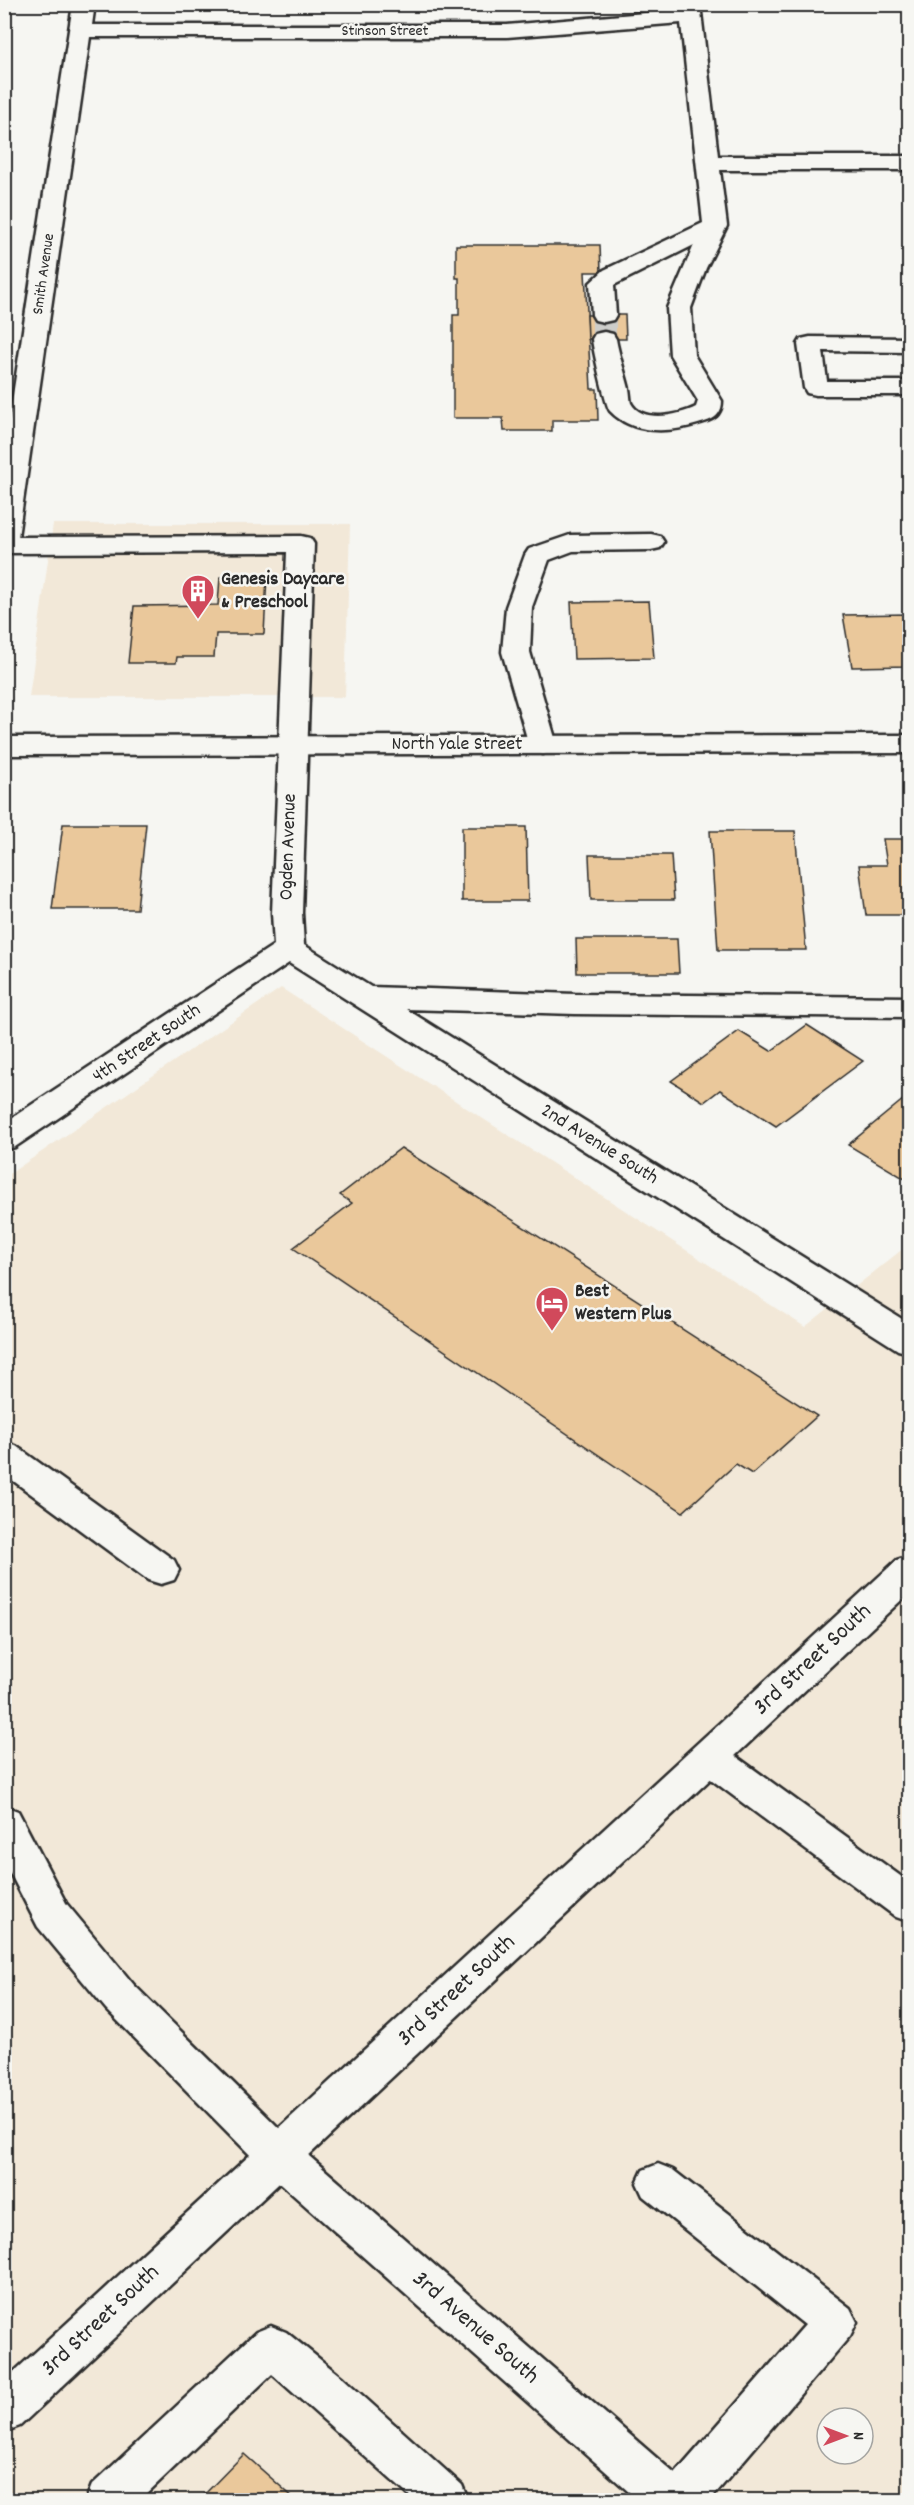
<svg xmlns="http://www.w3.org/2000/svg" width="914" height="2505" viewBox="0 0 914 2505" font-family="Dekko,sans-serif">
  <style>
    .built { fill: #f2e8d8; fill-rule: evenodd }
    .building { fill: #eac89b; stroke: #2b2b2b; stroke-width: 1.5 }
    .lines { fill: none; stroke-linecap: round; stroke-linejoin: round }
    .minor-tunnel { stroke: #cdcdca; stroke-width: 24; stroke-dasharray: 24 12; stroke-linecap: butt }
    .minor-casing { stroke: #2b2b2b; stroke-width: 5 }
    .major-casing { stroke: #2b2b2b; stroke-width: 5 }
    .minor { fill: #f6f6f2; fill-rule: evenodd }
    .major { fill: #f6f6f2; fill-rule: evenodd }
    .labels { text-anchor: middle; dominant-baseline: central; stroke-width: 5; stroke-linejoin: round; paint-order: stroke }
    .far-street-label { font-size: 16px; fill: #2b2b2b; stroke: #f6f6f2 }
    .poi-label { font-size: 20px; font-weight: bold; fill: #2b2b2b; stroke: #f6f6f2; text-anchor: start }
    .street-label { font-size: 20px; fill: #2b2b2b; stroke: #f6f6f2 }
    .near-street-label { font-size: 24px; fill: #2b2b2b; stroke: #f6f6f2 }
  </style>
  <rect width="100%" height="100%" fill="#f6f6f2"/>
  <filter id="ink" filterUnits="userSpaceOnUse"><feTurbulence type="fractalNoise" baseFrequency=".0167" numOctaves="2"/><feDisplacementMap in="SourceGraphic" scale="12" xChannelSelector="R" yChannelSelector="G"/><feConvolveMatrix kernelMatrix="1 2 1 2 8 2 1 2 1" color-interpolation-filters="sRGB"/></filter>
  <g filter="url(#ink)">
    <g class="built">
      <polygon points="53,524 350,524 345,697 29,697"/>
      <path d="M281 988 805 1327 909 1244V2500H5V1177ZM827 2418H863V2454H827Z"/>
    </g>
    <g class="building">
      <polygon points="456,245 600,245 601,272 585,272 591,389 597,389 598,420 552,420 552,431 504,431 503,418 453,418 453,315 459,315 459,278 456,278"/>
      <polygon points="587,315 625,315 626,339 588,339"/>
      <polygon points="267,576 264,634 216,634 214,657 177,657 176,663 128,663 134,606 218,605 220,577"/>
      <polygon points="649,601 654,658 574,659 571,602"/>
      <polygon points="910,614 910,666 852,667 843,615"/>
      <polygon points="63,824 146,824 137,909 52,909"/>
      <polygon points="462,827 526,827 528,901 462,901"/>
      <polygon points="710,831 795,831 806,950 718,950"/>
      <polygon points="883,839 910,839 910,915 866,915 859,865 887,865"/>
      <polygon points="589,855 671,855 674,900 591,900"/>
      <polygon points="576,939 677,939 679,973 577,973"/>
      <polygon points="807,1025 863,1061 776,1126 720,1090 704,1102 671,1081 739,1031 771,1051"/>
      <polygon points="910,1094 910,1182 848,1145"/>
      <polygon points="401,1148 817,1416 752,1474 736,1464 683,1512 293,1248 352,1203 340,1195"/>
      <polygon points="244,2454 296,2500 199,2500"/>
    </g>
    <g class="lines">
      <polyline class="minor-tunnel" points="604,315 604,339"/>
      <g class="minor-casing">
        <g id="minor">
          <path d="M73 4H95L92 25H507L679 10 678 4H700L718 156H910V170H720L727 226 706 268 691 308 694 355 722 401C722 406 721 410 718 414 714 420 704 422 698 424 669 433 633 435 610 411 606 407 593 349 592 339L595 334 604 332 613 334 616 339C619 356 625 372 629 389 630 393 630 400 631 403 642 424 680 415 696 407L698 401 670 355 667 308 694 245 614 285 616 315 613 320 604 322 595 320 592 315 590 283 604 270 703 223 681 23 507 37H90L18 537 301 536 310 538 314 544 302 913 304 945 371 987 575 994 910 997V1017L575 1014 406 1009 910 1324V1353L898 1350 289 963 15 1147 4 1150V1123L274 945 272 913 287 552 4 553V454Z"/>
          <polygon points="810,337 910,338 910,352 823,351 827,381 910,381 910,395 816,395 807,393 804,388 798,344 801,339"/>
          <polygon points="651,534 660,536 664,542 660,548 651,550 573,551 549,560 532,607 530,652 557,745 553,751 543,754 533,751 529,745 502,652 506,607 525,555 529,549 570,535"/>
          <polygon points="4,1442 16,1446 174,1560 179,1570 174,1580 161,1584 148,1580 4,1474"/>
          <polygon points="709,1741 722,1746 910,1883 910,1922 896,1917 696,1768 690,1757 696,1746"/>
          <polygon points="4,1806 18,1811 66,1903 134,1985 294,2143 675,2474 805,2325 643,2196 637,2183 643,2170 658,2164 673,2170 850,2308 857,2322 850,2336 710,2500 638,2500 264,2169 106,2009 38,1927 4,1861"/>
          <polygon points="271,2326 286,2332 343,2378 462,2485 468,2500 414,2500 272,2374 140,2500 86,2500 92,2485 256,2332"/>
        </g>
      </g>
      <g class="major-casing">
        <g id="major">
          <polygon points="910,735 910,753 4,755 4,737"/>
          <polygon points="910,1556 910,1592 20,2426 4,2432 4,2381 897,1560"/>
        </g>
      </g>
      <use href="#minor" class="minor"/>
      <use href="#major" class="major"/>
    </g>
  </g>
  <defs>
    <g id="building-pin" transform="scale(1.725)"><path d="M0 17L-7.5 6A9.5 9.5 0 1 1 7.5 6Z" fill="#d1495b" stroke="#f6f6f2"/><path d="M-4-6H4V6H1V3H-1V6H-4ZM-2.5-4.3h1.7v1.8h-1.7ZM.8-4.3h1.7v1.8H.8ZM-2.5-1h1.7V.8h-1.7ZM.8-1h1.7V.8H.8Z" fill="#fff"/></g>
    <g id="hotel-pin" transform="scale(1.725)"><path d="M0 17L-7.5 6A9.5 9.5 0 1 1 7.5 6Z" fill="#d1495b" stroke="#f6f6f2"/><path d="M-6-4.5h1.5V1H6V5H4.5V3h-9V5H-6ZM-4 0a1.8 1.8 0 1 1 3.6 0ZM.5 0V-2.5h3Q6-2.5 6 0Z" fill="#fff"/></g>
  </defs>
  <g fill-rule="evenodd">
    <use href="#building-pin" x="198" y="591"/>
    <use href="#hotel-pin" x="552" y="1303"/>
  </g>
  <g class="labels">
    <g class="far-street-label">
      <text x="385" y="31">Stinson Street</text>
      <text transform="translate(44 274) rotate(-82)">Smith Avenue</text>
    </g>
    <g class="poi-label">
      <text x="221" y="580">Genesis Daycare<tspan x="221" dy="23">&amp; Preschool</tspan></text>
      <text x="575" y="1292">Best<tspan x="575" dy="23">Western Plus</tspan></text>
    </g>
    <g class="street-label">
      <text x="457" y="745">North Yale Street</text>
      <text transform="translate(289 847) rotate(-88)">Ogden Avenue</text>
      <text transform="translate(147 1044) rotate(-34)">4th Street South</text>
      <text transform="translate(599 1145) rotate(32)">2nd Avenue South</text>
    </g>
    <g class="near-street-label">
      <text transform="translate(813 1660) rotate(-43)">3rd Street South</text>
      <text transform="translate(457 1991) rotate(-43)">3rd Street South</text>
      <text transform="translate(101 2321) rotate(-43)">3rd Street South</text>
      <text transform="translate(475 2328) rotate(41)">3rd Avenue South</text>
    </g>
  </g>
  <rect width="914" height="2505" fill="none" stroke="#f6f6f2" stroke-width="24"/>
  <rect x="12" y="12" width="890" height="2481" fill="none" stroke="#2b2b2b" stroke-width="2" filter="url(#ink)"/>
  <g transform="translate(845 2436) rotate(90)"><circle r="28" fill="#f6f6f2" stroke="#a5a5a2" stroke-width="1.5"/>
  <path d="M0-4.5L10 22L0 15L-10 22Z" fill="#d1495b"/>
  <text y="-9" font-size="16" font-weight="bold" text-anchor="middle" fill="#2b2b2b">N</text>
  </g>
</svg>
